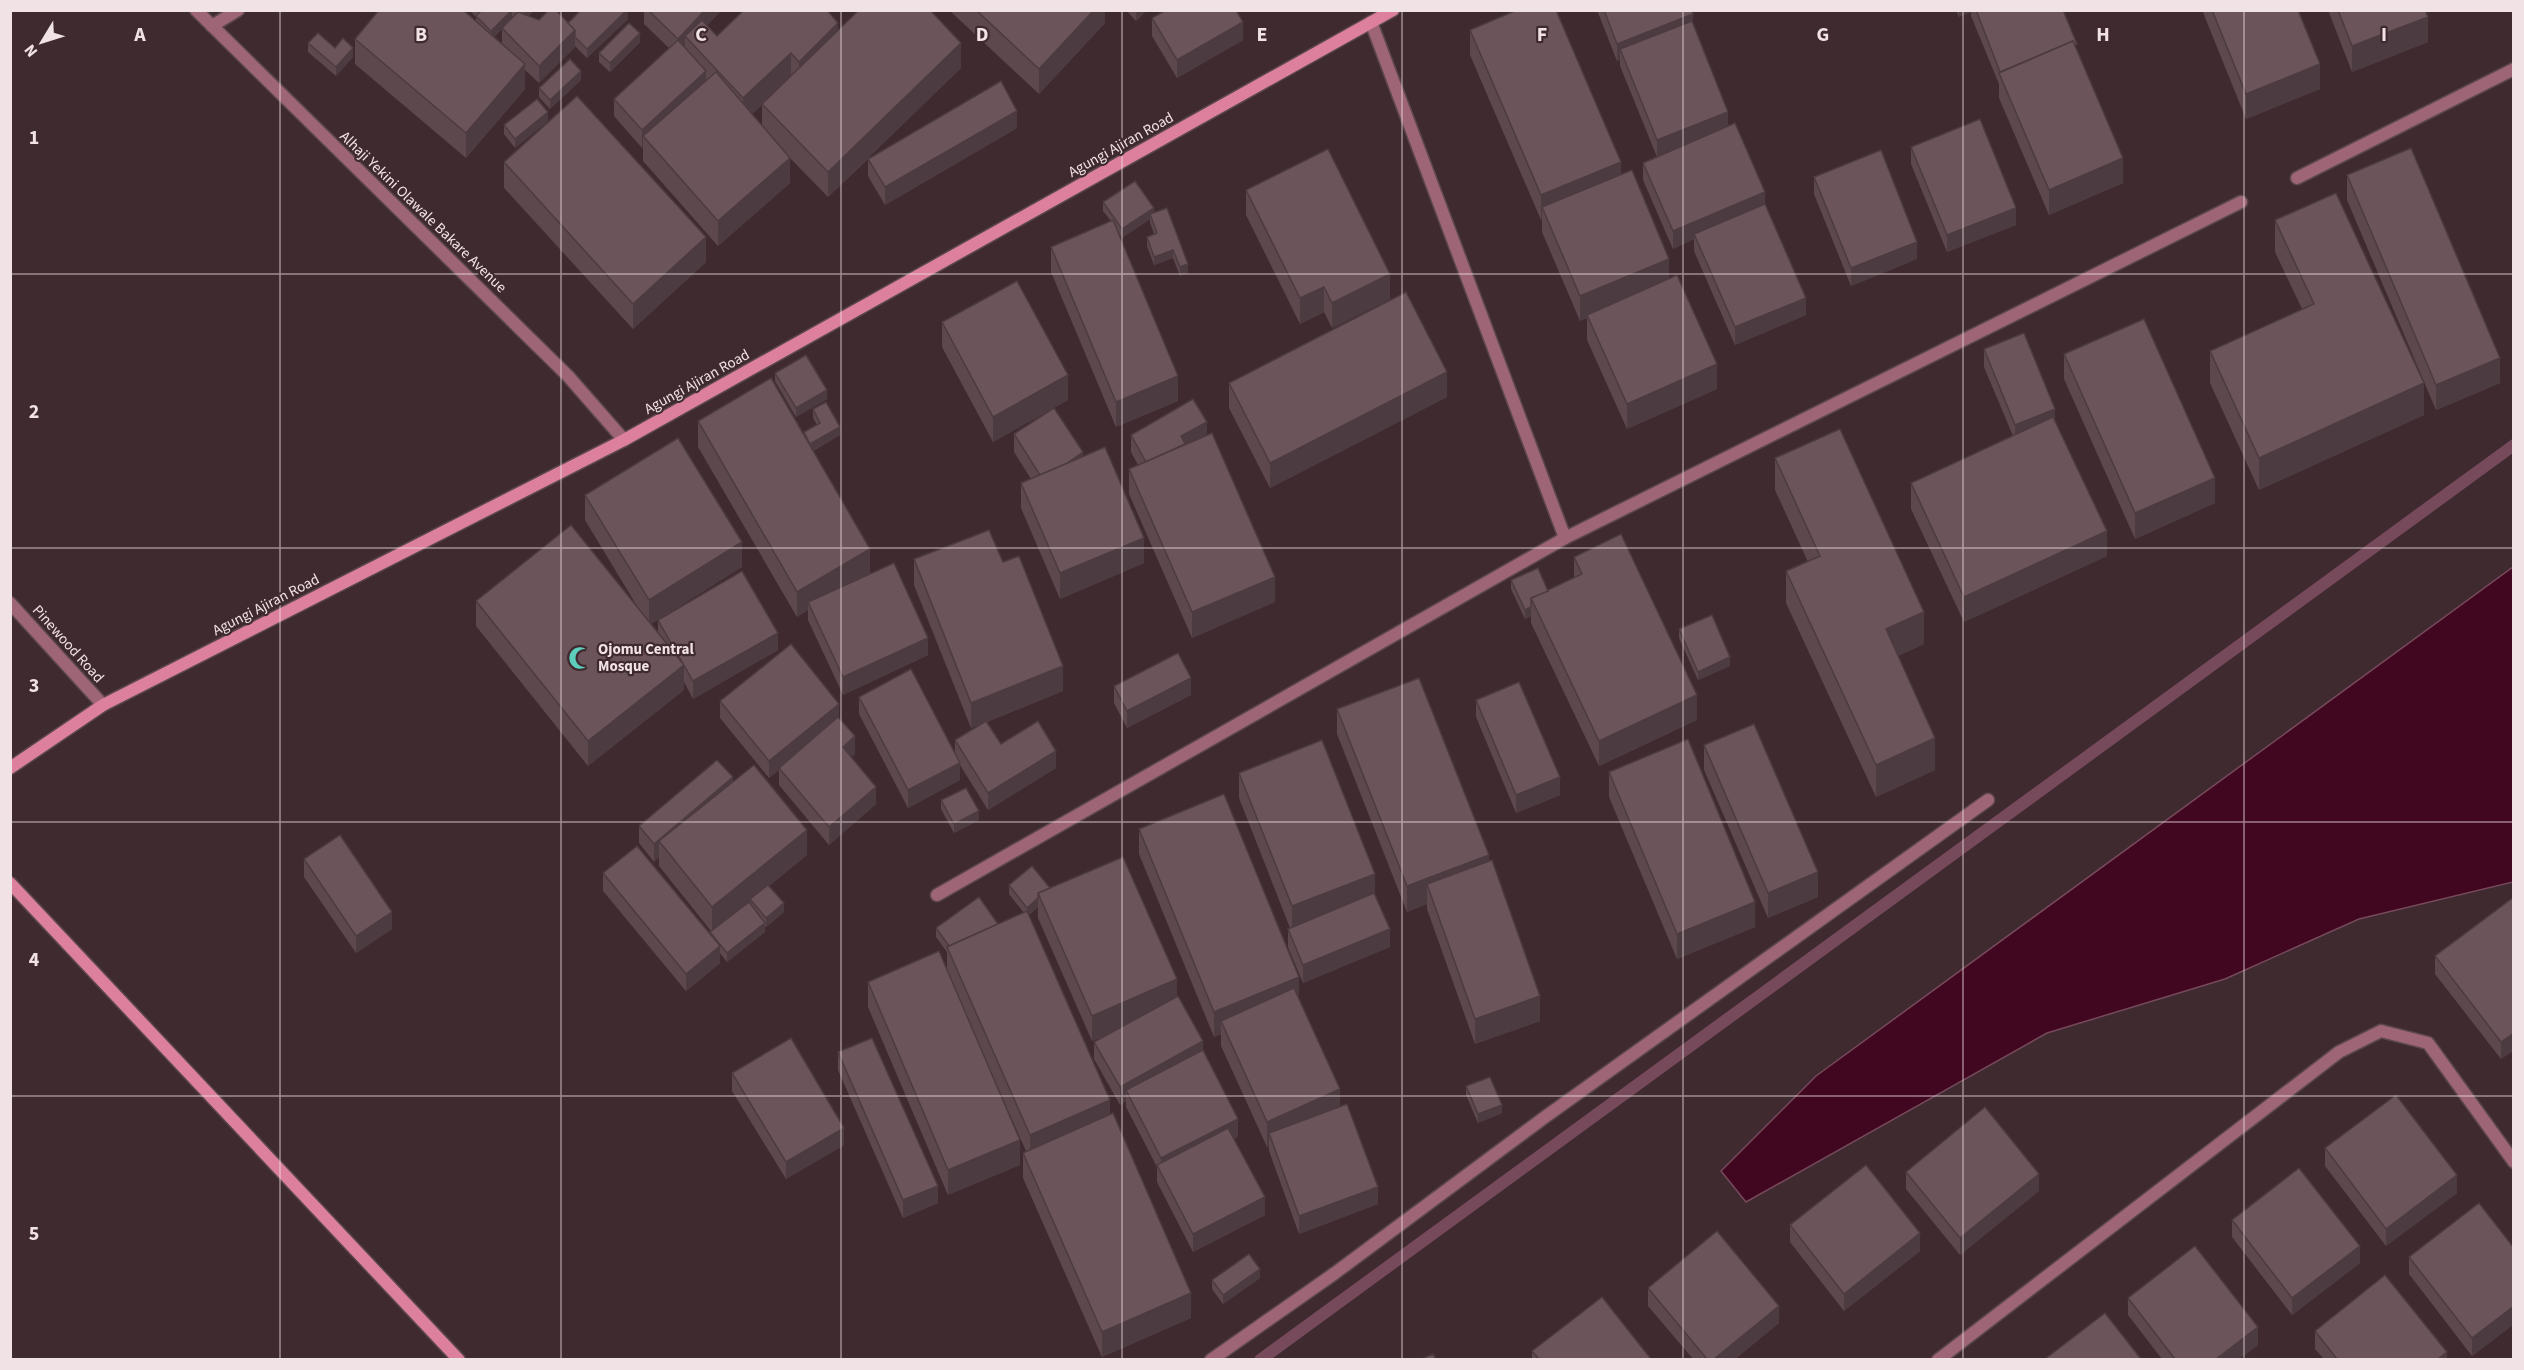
<svg xmlns="http://www.w3.org/2000/svg" width="2524" height="1370" viewBox="0 0 2524 1370" font-family="'Source Sans 3',sans-serif">
  <style>
    .water { fill: #410720; stroke: #76495b; stroke-width: 1.5 }
    .lines { fill: none; stroke-linecap: round; stroke-linejoin: round }
    .stream { stroke: #76495b; stroke-width: 12 }
    .street-casing { stroke: #5b474d; stroke-width: 15 }
    .secondary-casing { stroke: #5b474d; stroke-width: 15 }
    .street { stroke: #9e6576; stroke-width: 12 }
    .secondary { stroke: #dc809d; stroke-width: 12 }
    .wall { fill: #5d484e; fill-rule: evenodd }
    .shaded-wall { fill: #4c3b40 }
    .building { fill: #6c545b; stroke: #4c3b40; stroke-width: 1.5 }
    .grid { fill: none; stroke: #f1e2e6; stroke-width: 1.5; stroke-opacity: 0.55 }
    .labels { text-anchor: middle; dominant-baseline: central; stroke-width: 4.5; stroke-linejoin: round; paint-order: stroke }
    .street-label { font-size: 15px; fill: #f1e2e6; stroke: #3f2a30 }
    .poi-label { font-size: 15px; font-weight: bold; fill: #f1e2e6; stroke: #3f2a30; text-anchor: start }
    .grid-label { font-size: 20px; text-anchor: middle; font-weight: bold; fill: #f1e2e6; stroke: #3f2a30; stroke-width: 4.5; stroke-linejoin: round; paint-order: stroke }
  </style>
  <rect width="100%" height="100%" fill="#3f2a30"/>
  <polygon class="water" points="2513,567 2513,882 2359,919 2225,979 2047,1033 1746,1202 1721,1171 1816,1076"/>
  <g class="lines">
    <polyline class="stream" points="1260,1360 2514,445"/>
    <g class="street-casing">
      <g id="street">
        <polyline points="196,10 568,376 624,440"/>
        <polyline points="1371,22 1565,538"/>
        <polyline points="212,26 238,10"/>
        <polyline points="2297,178 2514,69"/>
        <polyline points="10,603 103,705"/>
        <polyline points="937,895 1565,538 2241,202"/>
        <polyline points="1211,1360 1335,1273 1545,1117 1988,800"/>
        <polyline points="1938,1360 2339,1052 2381,1031 2428,1043 2514,1162"/>
      </g>
    </g>
    <g class="secondary-casing">
      <g id="secondary">
        <polyline points="10,768 103,705 624,440 1393,10"/>
        <polyline points="10,883 459,1360"/>
      </g>
    </g>
    <use href="#street" class="street"/>
    <use href="#secondary" class="secondary"/>
  </g>
  <g class="wall">
    <path d="M469 10H534L529 16 539 20 549 10H559L558 12 568 23 628 10V19L587 58 575 46V47L539 83 525 70V89L466 158 355 64V39L476 22V17ZM502 29V43L494 37Z"/>
    <path d="M644 10H722L707 25 717 36 838 30 961 68 868 158 1017 128 885 205 868 176V159L828 197 790 158V183L718 246 643 161V147L642 148 614 116V99L669 48 644 24ZM762 105V125L752 114Z"/>
    <polygon points="949,10 1105,10 1105,23 1039,94"/>
    <polygon points="1126,10 1147,10 1136,21"/>
    <polygon points="1597,10 1692,10 1693,23 1728,126 1765,204 1806,315 1735,345 1694,251 1694,239 1673,249 1643,180 1643,163 1657,157 1620,66 1620,60 1617,61"/>
    <polygon points="1956,10 1976,10 2077,51 2123,183 2049,215 1999,98 1999,84 1971,16 1971,12 1959,17"/>
    <polygon points="2202,10 2298,10 2320,89 2246,119"/>
    <polygon points="2328,10 2425,10 2428,42 2352,72"/>
    <polygon points="1152,18 1243,40 1177,78 1152,36"/>
    <polygon points="1470,30 1621,174 1669,278 1717,389 1627,429 1587,340 1587,318 1580,321 1542,232 1542,220 1541,220 1470,55"/>
    <polygon points="640,42 610,72 599,62 599,53"/>
    <polygon points="308,43 335,48 353,57 336,76 308,52"/>
    <polygon points="581,80 550,109 539,97 539,88"/>
    <polygon points="548,121 515,148 504,134 504,125"/>
    <polygon points="1911,147 2016,225 1947,252 1911,164"/>
    <polygon points="504,162 706,262 633,329 504,188"/>
    <polygon points="2347,175 2500,383 2436,410 2347,200"/>
    <polygon points="1814,177 1917,259 1851,286 1814,194"/>
    <polygon points="1246,190 1390,299 1332,328 1324,312 1300,324 1246,215"/>
    <polygon points="1103,202 1154,212 1188,273 1180,276 1173,258 1154,265 1147,246 1147,237 1154,234 1150,222 1150,219 1122,238 1118,231 1178,401 1116,427 1051,272 1051,247 1111,221 1103,211"/>
    <polygon points="2275,220 2424,415 2259,490 2210,383 2210,351 2302,309 2275,252"/>
    <polygon points="942,322 1068,400 993,442 942,347"/>
    <polygon points="1984,349 2055,420 2107,556 1964,622 1911,509 1911,483 2013,436 1984,367"/>
    <polygon points="2064,354 2215,503 2135,539 2064,379"/>
    <polygon points="775,373 827,399 796,417 775,381"/>
    <polygon points="1229,383 1447,397 1270,488 1229,408"/>
    <polygon points="813,409 840,435 813,451 870,574 928,655 843,695 808,620 808,610 797,617 698,447 698,421 804,435 804,432 817,425 813,418"/>
    <polygon points="1014,434 1083,456 1144,563 1060,599 1021,508 1021,483 1031,479 1014,452"/>
    <polygon points="1131,435 1207,436 1275,602 1192,638 1129,494 1129,469 1138,465 1131,452"/>
    <polygon points="1775,458 1924,644 1898,656 1935,770 1876,797 1786,603 1786,571 1808,562 1775,490"/>
    <polygon points="585,495 742,567 651,624 658,632 658,620 778,650 693,699 684,682 684,690 588,766 476,626 476,601 640,611 585,520"/>
    <polygon points="1574,557 1697,720 1599,766 1531,623 1531,616 1525,619 1511,589 1511,580 1548,591 1574,578"/>
    <polygon points="914,559 1003,562 1063,691 987,722 1001,744 1056,768 988,810 960,765 960,780 908,808 859,714 859,697 955,754 955,740 981,724 971,728 914,585"/>
    <polygon points="1679,629 1730,666 1698,680 1679,638"/>
    <polygon points="1114,686 1191,695 1127,728 1114,703"/>
    <polygon points="1476,700 1560,795 1516,813 1476,717"/>
    <polygon points="720,701 839,718 855,754 851,757 876,804 829,845 779,785 779,770 769,778 720,718"/>
    <polygon points="1337,709 1489,861 1540,1021 1475,1044 1427,909 1427,904 1407,912 1337,734"/>
    <polygon points="1704,745 1818,897 1768,918 1704,770"/>
    <polygon points="1609,772 1755,927 1677,959 1609,797"/>
    <polygon points="1239,773 1375,895 1390,947 1303,983 1288,947 1288,929 1290,928 1239,798"/>
    <polygon points="733,781 807,855 769,886 784,912 766,927 765,926 765,932 727,962 720,953 720,963 686,991 603,891 603,873 710,934 711,931 659,866 659,857 654,862 639,843 639,826"/>
    <polygon points="941,800 979,820 954,833 941,809"/>
    <polygon points="1139,829 1299,1000 1378,1204 1299,1234 1269,1151 1269,1147 1267,1147 1221,1046 1221,1034 1214,1037 1139,854"/>
    <polygon points="304,859 392,929 356,953 304,877"/>
    <polygon points="1009,885 1050,888 1177,996 1203,1051 1238,1136 1234,1139 1265,1215 1193,1252 1157,1182 1157,1167 1126,1107 1126,1101 1120,1105 1094,1059 1094,1042 1108,1035 1092,1041 1038,918 1038,907 1029,915 1110,1114 1191,1318 1102,1357 1023,1178 1023,1153 1026,1151 976,1038 1020,1165 948,1195 868,1007 868,982 947,970 947,952 936,937 936,928 998,924 1024,913 1009,894"/>
    <polygon points="2514,897 2514,1050 2501,1059 2435,974 2435,956"/>
    <polygon points="838,1052 938,1203 903,1218 838,1070"/>
    <polygon points="732,1073 844,1145 786,1179 732,1091"/>
    <polygon points="1466,1086 1502,1113 1478,1123 1466,1095"/>
    <polygon points="2325,1148 2457,1193 2386,1246 2325,1166"/>
    <polygon points="1906,1172 2039,1191 1960,1255 1906,1189"/>
    <polygon points="2232,1220 2360,1263 2292,1315 2232,1237"/>
    <polygon points="1790,1225 1920,1251 1844,1311 1790,1242"/>
    <polygon points="2514,1248 2514,1324 2472,1356 2409,1274 2409,1257"/>
    <polygon points="1260,1278 1223,1304 1212,1289 1212,1280"/>
    <polygon points="1648,1288 1779,1323 1735,1359 1693,1359 1648,1306"/>
    <polygon points="2128,1298 2258,1345 2239,1359 2162,1359 2128,1315"/>
    <polygon points="2315,1331 2447,1359 2324,1359 2315,1349"/>
    <polygon points="1532,1351 1651,1359 1532,1359"/>
  </g>
  <g class="shaded-wall">
    <polygon points="512,10 512,19 491,39 491,31"/>
    <polygon points="524,10 534,10 524,23"/>
    <polygon points="627,10 628,10 628,19 587,58 587,49"/>
    <polygon points="705,10 722,10 691,42 685,36 685,48 678,56 678,39"/>
    <polygon points="1094,10 1105,10 1105,23 1039,94 1039,69"/>
    <polygon points="1136,10 1147,10 1136,21"/>
    <polygon points="1959,10 1971,10 1971,12 1959,17"/>
    <polygon points="1693,14 1693,31 1620,49 1620,60 1617,61 1617,44"/>
    <polygon points="2428,17 2428,42 2352,72 2352,46"/>
    <polygon points="1243,22 1243,40 1177,78 1177,60"/>
    <polygon points="838,23 838,48 799,87 799,62"/>
    <polygon points="575,30 575,47 539,83 539,66"/>
    <polygon points="640,33 640,42 610,72 610,63"/>
    <polygon points="961,43 961,68 828,197 828,172"/>
    <polygon points="353,48 353,57 336,76 336,67"/>
    <polygon points="791,53 791,78 743,123 743,98"/>
    <polygon points="525,64 525,89 466,158 466,133"/>
    <polygon points="2320,64 2320,89 2246,119 2246,94"/>
    <polygon points="581,71 581,80 550,109 550,100"/>
    <polygon points="706,71 706,89 643,136 643,147 642,148 642,130"/>
    <polygon points="1017,111 1017,128 885,205 885,187"/>
    <polygon points="548,112 548,121 515,148 515,139"/>
    <polygon points="1728,112 1728,129 1657,157 1657,140"/>
    <polygon points="790,158 790,183 718,246 718,221"/>
    <polygon points="2123,158 2123,183 2049,215 2049,190"/>
    <polygon points="1621,162 1621,187 1542,207 1542,220 1541,220 1541,195"/>
    <polygon points="1765,192 1765,209 1694,234 1694,239 1673,249 1673,231"/>
    <polygon points="1154,208 1154,217 1150,214 1150,219 1122,238 1122,229"/>
    <polygon points="2016,208 2016,225 1947,252 1947,235"/>
    <polygon points="706,237 706,262 633,329 633,304"/>
    <polygon points="1917,242 1917,259 1851,286 1851,268"/>
    <polygon points="1173,250 1173,258 1154,265 1154,257"/>
    <polygon points="1669,259 1669,284 1587,315 1587,318 1580,321 1580,296"/>
    <polygon points="1188,264 1188,273 1180,276 1180,267"/>
    <polygon points="1390,274 1390,299 1332,328 1332,303"/>
    <polygon points="1324,287 1324,312 1300,324 1300,298"/>
    <polygon points="1806,298 1806,315 1735,345 1735,327"/>
    <polygon points="2500,358 2500,383 2436,410 2436,385"/>
    <polygon points="1717,364 1717,389 1627,429 1627,404"/>
    <polygon points="1447,372 1447,397 1270,488 1270,463"/>
    <polygon points="1068,375 1068,400 993,442 993,417"/>
    <polygon points="1178,376 1178,401 1116,427 1116,402"/>
    <polygon points="2424,383 2424,415 2259,490 2259,458"/>
    <polygon points="827,390 827,399 796,417 796,408"/>
    <polygon points="2055,409 2055,426 2015,442 2015,425"/>
    <polygon points="1207,422 1207,439 1185,451 1181,436"/>
    <polygon points="840,427 840,435 810,452 810,444"/>
    <polygon points="1083,452 1083,470 1042,479"/>
    <polygon points="2215,478 2215,503 2135,539 2135,513"/>
    <polygon points="2107,531 2107,556 1964,622 1964,597"/>
    <polygon points="1144,538 1144,563 1060,599 1060,573"/>
    <polygon points="742,542 742,567 649,625 649,600"/>
    <polygon points="870,549 870,574 808,602 808,610 797,617 797,592"/>
    <polygon points="1275,577 1275,602 1192,638 1192,612"/>
    <polygon points="1531,607 1531,616 1525,619 1525,610"/>
    <polygon points="1924,612 1924,644 1886,661 1886,629"/>
    <polygon points="778,633 778,650 693,699 693,681"/>
    <polygon points="928,638 928,655 843,695 843,677"/>
    <polygon points="1730,657 1730,666 1698,680 1698,672"/>
    <polygon points="684,665 684,690 588,766 588,741"/>
    <polygon points="1063,666 1063,691 971,728 971,703"/>
    <polygon points="1191,678 1191,695 1127,728 1127,711"/>
    <polygon points="1697,695 1697,720 1599,766 1599,741"/>
    <polygon points="839,704 839,721 779,768 779,770 769,778 769,761"/>
    <polygon points="855,736 855,754 843,764 843,747"/>
    <polygon points="1935,738 1935,770 1876,797 1876,765"/>
    <polygon points="1056,751 1056,768 988,810 988,793"/>
    <polygon points="960,763 960,780 908,808 908,790"/>
    <polygon points="733,777 733,795 659,841 659,857 654,862 654,844"/>
    <polygon points="1560,777 1560,795 1516,813 1516,795"/>
    <polygon points="876,787 876,804 829,845 829,827"/>
    <polygon points="979,811 979,820 954,833 954,824"/>
    <polygon points="807,830 807,855 712,932 712,907"/>
    <polygon points="1489,855 1489,880 1427,884 1427,904 1407,912 1407,886"/>
    <polygon points="1818,872 1818,897 1768,918 1768,893"/>
    <polygon points="1375,874 1375,899 1292,932 1292,906"/>
    <polygon points="1038,898 1038,907 1027,916 1027,908"/>
    <polygon points="1755,902 1755,927 1677,959 1677,934"/>
    <polygon points="784,903 784,912 766,927 766,918"/>
    <polygon points="392,912 392,929 356,953 356,936"/>
    <polygon points="765,923 765,932 727,962 727,953"/>
    <polygon points="1390,929 1390,947 1303,983 1303,965"/>
    <polygon points="720,946 720,963 686,991 686,974"/>
    <polygon points="1299,977 1299,1002 1221,1021 1221,1034 1214,1037 1214,1012"/>
    <polygon points="1177,979 1177,1004 1092,1041 1092,1016"/>
    <polygon points="1540,996 1540,1021 1475,1044 1475,1019"/>
    <polygon points="2514,1033 2514,1050 2501,1059 2501,1042"/>
    <polygon points="1203,1041 1203,1058 1126,1090 1126,1101 1120,1105 1120,1087"/>
    <polygon points="1340,1089 1340,1114 1269,1133 1269,1147 1267,1147 1267,1122"/>
    <polygon points="1110,1100 1110,1125 1030,1160 1030,1135"/>
    <polygon points="1502,1105 1502,1113 1478,1123 1478,1114"/>
    <polygon points="1238,1119 1238,1136 1162,1174 1161,1173 1161,1158"/>
    <polygon points="844,1128 844,1145 786,1179 786,1162"/>
    <polygon points="1020,1140 1020,1165 948,1195 948,1170"/>
    <polygon points="2039,1174 2039,1191 1960,1255 1960,1238"/>
    <polygon points="2457,1175 2457,1193 2386,1246 2386,1229"/>
    <polygon points="938,1186 938,1203 903,1218 903,1200"/>
    <polygon points="1378,1187 1378,1204 1299,1234 1299,1216"/>
    <polygon points="1265,1197 1265,1215 1193,1252 1193,1234"/>
    <polygon points="1920,1233 1920,1251 1844,1311 1844,1294"/>
    <polygon points="2360,1246 2360,1263 2292,1315 2292,1298"/>
    <polygon points="1260,1269 1260,1278 1223,1304 1223,1295"/>
    <polygon points="1191,1293 1191,1318 1102,1357 1102,1332"/>
    <polygon points="1779,1306 1779,1323 1735,1359 1714,1359"/>
    <polygon points="2514,1306 2514,1324 2472,1356 2472,1338"/>
    <polygon points="2258,1327 2258,1345 2239,1359 2216,1359"/>
    <polygon points="2447,1352 2447,1359 2438,1359"/>
  </g>
  <g class="building">
    <polygon points="379,10 463,10 525,64 466,133 355,39"/>
    <polygon points="482,10 512,10 491,31 476,16"/>
    <polygon points="549,10 556,10 575,30 539,66 502,28 518,12 539,20"/>
    <polygon points="581,10 627,10 587,49 575,37 575,30 568,23"/>
    <polygon points="648,10 705,10 678,39"/>
    <polygon points="744,10 827,10 838,23 799,62 791,53 743,98 685,36 702,20 717,36"/>
    <polygon points="859,10 930,10 961,43 828,172 762,104"/>
    <polygon points="976,10 1094,10 1039,69"/>
    <polygon points="1166,10 1236,10 1243,22 1177,60 1152,18"/>
    <polygon points="1517,10 1556,10 1621,162 1541,195 1470,30"/>
    <polygon points="1604,10 1692,10 1693,14 1617,44"/>
    <polygon points="1976,10 2063,10 2077,44 2074,45 2073,41 2000,72"/>
    <polygon points="2212,10 2298,10 2320,64 2246,94"/>
    <polygon points="2338,10 2425,10 2428,17 2352,46"/>
    <polygon points="1692,21 1728,112 1657,140 1620,49"/>
    <polygon points="629,23 640,33 610,63 599,53"/>
    <polygon points="318,33 335,48 343,38 353,48 336,67 308,43"/>
    <polygon points="678,40 706,71 642,130 614,99"/>
    <polygon points="2073,41 2123,158 2049,190 1999,73"/>
    <polygon points="570,59 581,71 550,100 539,88"/>
    <polygon points="716,72 790,158 718,221 643,136"/>
    <polygon points="1001,81 1017,111 885,187 868,159"/>
    <polygon points="577,96 706,237 633,304 504,162"/>
    <polygon points="537,99 548,112 515,139 504,125"/>
    <polygon points="1980,119 2016,208 1947,235 1911,147"/>
    <polygon points="1735,123 1765,192 1673,231 1643,163"/>
    <polygon points="2411,148 2500,358 2436,385 2347,175"/>
    <polygon points="1328,149 1390,274 1332,303 1324,287 1300,298 1246,190"/>
    <polygon points="1881,150 1917,242 1851,268 1814,177"/>
    <polygon points="1632,170 1669,259 1580,296 1542,207"/>
    <polygon points="1135,181 1154,208 1122,229 1103,202"/>
    <polygon points="2336,193 2424,383 2259,458 2210,351 2314,304 2275,220"/>
    <polygon points="1765,204 1806,298 1735,327 1694,234"/>
    <polygon points="1167,208 1188,264 1180,267 1173,250 1154,257 1147,237 1157,233 1150,214"/>
    <polygon points="1113,220 1178,376 1116,402 1051,247"/>
    <polygon points="1677,275 1717,364 1627,404 1587,315"/>
    <polygon points="1017,281 1068,375 993,417 942,322"/>
    <polygon points="1406,292 1447,372 1270,463 1229,383"/>
    <polygon points="2144,319 2215,478 2135,513 2064,354"/>
    <polygon points="2024,333 2055,409 2015,425 1984,349"/>
    <polygon points="806,355 827,390 796,408 775,373"/>
    <polygon points="771,378 870,549 797,592 698,421"/>
    <polygon points="1193,399 1207,422 1181,436 1185,444 1146,462 1131,435"/>
    <polygon points="826,402 840,427 810,444 804,432 820,423 813,409"/>
    <polygon points="1054,408 1083,452 1066,464 1040,475 1014,434"/>
    <polygon points="2053,417 2107,531 1964,597 1911,483"/>
    <polygon points="1840,429 1924,612 1886,629 1935,738 1876,765 1786,571 1820,556 1775,458"/>
    <polygon points="1212,433 1275,577 1192,612 1129,469"/>
    <polygon points="678,438 742,542 649,600 585,495"/>
    <polygon points="1105,447 1144,538 1060,573 1021,483"/>
    <polygon points="571,525 684,665 588,741 476,601"/>
    <polygon points="989,530 1003,562 1019,556 1063,666 971,703 914,559"/>
    <polygon points="1621,534 1697,695 1599,741 1531,598 1582,574 1574,557"/>
    <polygon points="894,563 928,638 843,677 808,602"/>
    <polygon points="1538,568 1548,591 1531,598 1531,607 1525,610 1511,580"/>
    <polygon points="742,571 778,633 693,681 658,620"/>
    <polygon points="1712,615 1730,657 1698,672 1679,629"/>
    <polygon points="791,644 839,704 769,761 720,701"/>
    <polygon points="1178,653 1191,678 1127,711 1114,686"/>
    <polygon points="911,669 960,763 908,790 859,697"/>
    <polygon points="1419,678 1489,855 1407,886 1337,709"/>
    <polygon points="1519,682 1560,777 1516,795 1476,700"/>
    <polygon points="838,717 855,736 843,747 876,787 829,827 779,768"/>
    <polygon points="986,721 1001,744 1038,721 1056,751 988,793 955,740"/>
    <polygon points="1754,724 1818,872 1768,893 1704,745"/>
    <polygon points="1688,739 1755,902 1677,934 1609,772"/>
    <polygon points="1322,740 1375,874 1292,906 1239,773"/>
    <polygon points="717,760 733,777 654,844 639,826"/>
    <polygon points="754,765 807,830 712,907 659,841"/>
    <polygon points="966,788 979,811 954,824 941,800"/>
    <polygon points="1224,794 1299,977 1214,1012 1139,829"/>
    <polygon points="340,835 392,912 356,936 304,859"/>
    <polygon points="637,846 720,946 686,974 603,873"/>
    <polygon points="1123,857 1177,979 1092,1016 1038,893"/>
    <polygon points="1492,860 1540,996 1475,1019 1427,884"/>
    <polygon points="1032,866 1050,888 1038,893 1038,898 1027,908 1009,885"/>
    <polygon points="768,885 784,903 766,918 750,899"/>
    <polygon points="1374,893 1390,929 1303,965 1288,929"/>
    <polygon points="979,897 998,924 949,946 936,928"/>
    <polygon points="2514,897 2514,1033 2501,1042 2435,956"/>
    <polygon points="749,902 765,923 727,953 710,932"/>
    <polygon points="1027,911 1110,1100 1030,1135 947,947"/>
    <polygon points="939,951 1020,1140 948,1170 868,982"/>
    <polygon points="1294,988 1340,1089 1267,1122 1221,1021"/>
    <polygon points="1178,996 1203,1041 1120,1087 1094,1042"/>
    <polygon points="791,1038 844,1128 786,1162 732,1073"/>
    <polygon points="872,1038 938,1186 903,1200 838,1052"/>
    <polygon points="1203,1050 1238,1119 1161,1158 1126,1090"/>
    <polygon points="1490,1077 1502,1105 1478,1114 1466,1086"/>
    <polygon points="2396,1095 2457,1175 2386,1229 2325,1148"/>
    <polygon points="1347,1104 1378,1187 1299,1216 1269,1133"/>
    <polygon points="1985,1107 2039,1174 1960,1238 1906,1172"/>
    <polygon points="1113,1113 1191,1293 1102,1332 1023,1153"/>
    <polygon points="1228,1128 1265,1197 1193,1234 1157,1165"/>
    <polygon points="1866,1165 1920,1233 1844,1294 1790,1225"/>
    <polygon points="2299,1168 2360,1246 2292,1298 2232,1220"/>
    <polygon points="2479,1203 2514,1248 2514,1306 2472,1338 2409,1257"/>
    <polygon points="1717,1231 1779,1306 1714,1359 1707,1359 1648,1288"/>
    <polygon points="2195,1246 2258,1327 2216,1359 2175,1359 2128,1298"/>
    <polygon points="1249,1254 1260,1269 1223,1295 1212,1280"/>
    <polygon points="2385,1275 2447,1352 2438,1359 2337,1359 2315,1331"/>
    <polygon points="1602,1297 1651,1359 1539,1359 1532,1351"/>
    <polygon points="2105,1313 2141,1359 2045,1359"/>
    <polygon points="1433,1354 1436,1359 1422,1359"/>
  </g>
  <path class="grid" d="M280 10V1360M561 10V1360M841 10V1360M1122 10V1360M1402 10V1360M1683 10V1360M1963 10V1360M2244 10V1360M10 274H2514M10 548H2514M10 822H2514M10 1096H2514"/>
  <defs>
    <g id="mosque-bare" transform="scale(1.8)"><path d="M3.5-4.9A6 6 0 1 0 3.5 4.9A5 5 0 1 1 3.5-4.9Z" fill="#5ccebb" stroke="#3f2a30" stroke-width="2.5" paint-order="stroke"/></g>
  </defs>
  <g fill-rule="evenodd">
    <use href="#mosque-bare" x="580" y="658"/>
  </g>
  <g class="labels">
    <g class="street-label">
      <text transform="translate(1121 145) rotate(-29)">Agungi Ajiran Road</text>
      <text transform="translate(423 212) rotate(44)">Alhaji Yekini Olawale Bakare Avenue</text>
      <text transform="translate(697 382) rotate(-29)">Agungi Ajiran Road</text>
      <text transform="translate(266 605) rotate(-27)">Agungi Ajiran Road</text>
      <text transform="translate(68 644) rotate(48)">Pinewood Road</text>
    </g>
    <g class="poi-label">
      <text x="598" y="649">Ojomu Central<tspan x="598" dy="17">Mosque</tspan></text>
    </g>
  </g>
  <g class="grid-label">
    <text x="140" y="41">A</text>
    <text x="421" y="41">B</text>
    <text x="701" y="41">C</text>
    <text x="982" y="41">D</text>
    <text x="1262" y="41">E</text>
    <text x="1542" y="41">F</text>
    <text x="1823" y="41">G</text>
    <text x="2103" y="41">H</text>
    <text x="2384" y="41">I</text>
    <text x="34" y="144">1</text>
    <text x="34" y="418">2</text>
    <text x="34" y="692">3</text>
    <text x="34" y="966">4</text>
    <text x="34" y="1240">5</text>
  </g>
  <rect width="2524" height="1370" fill="none" stroke="#f1e2e6" stroke-width="24"/>
  <g transform="translate(42 42) rotate(232)" stroke="#3f2a30" stroke-width="4.5" paint-order="stroke">
  <path d="M0-4.5L10 22L0 15L-10 22Z" fill="#f1e2e6"/>
  <text y="-9" font-size="16" font-weight="bold" text-anchor="middle" fill="#f1e2e6">N</text>
  </g>
</svg>
